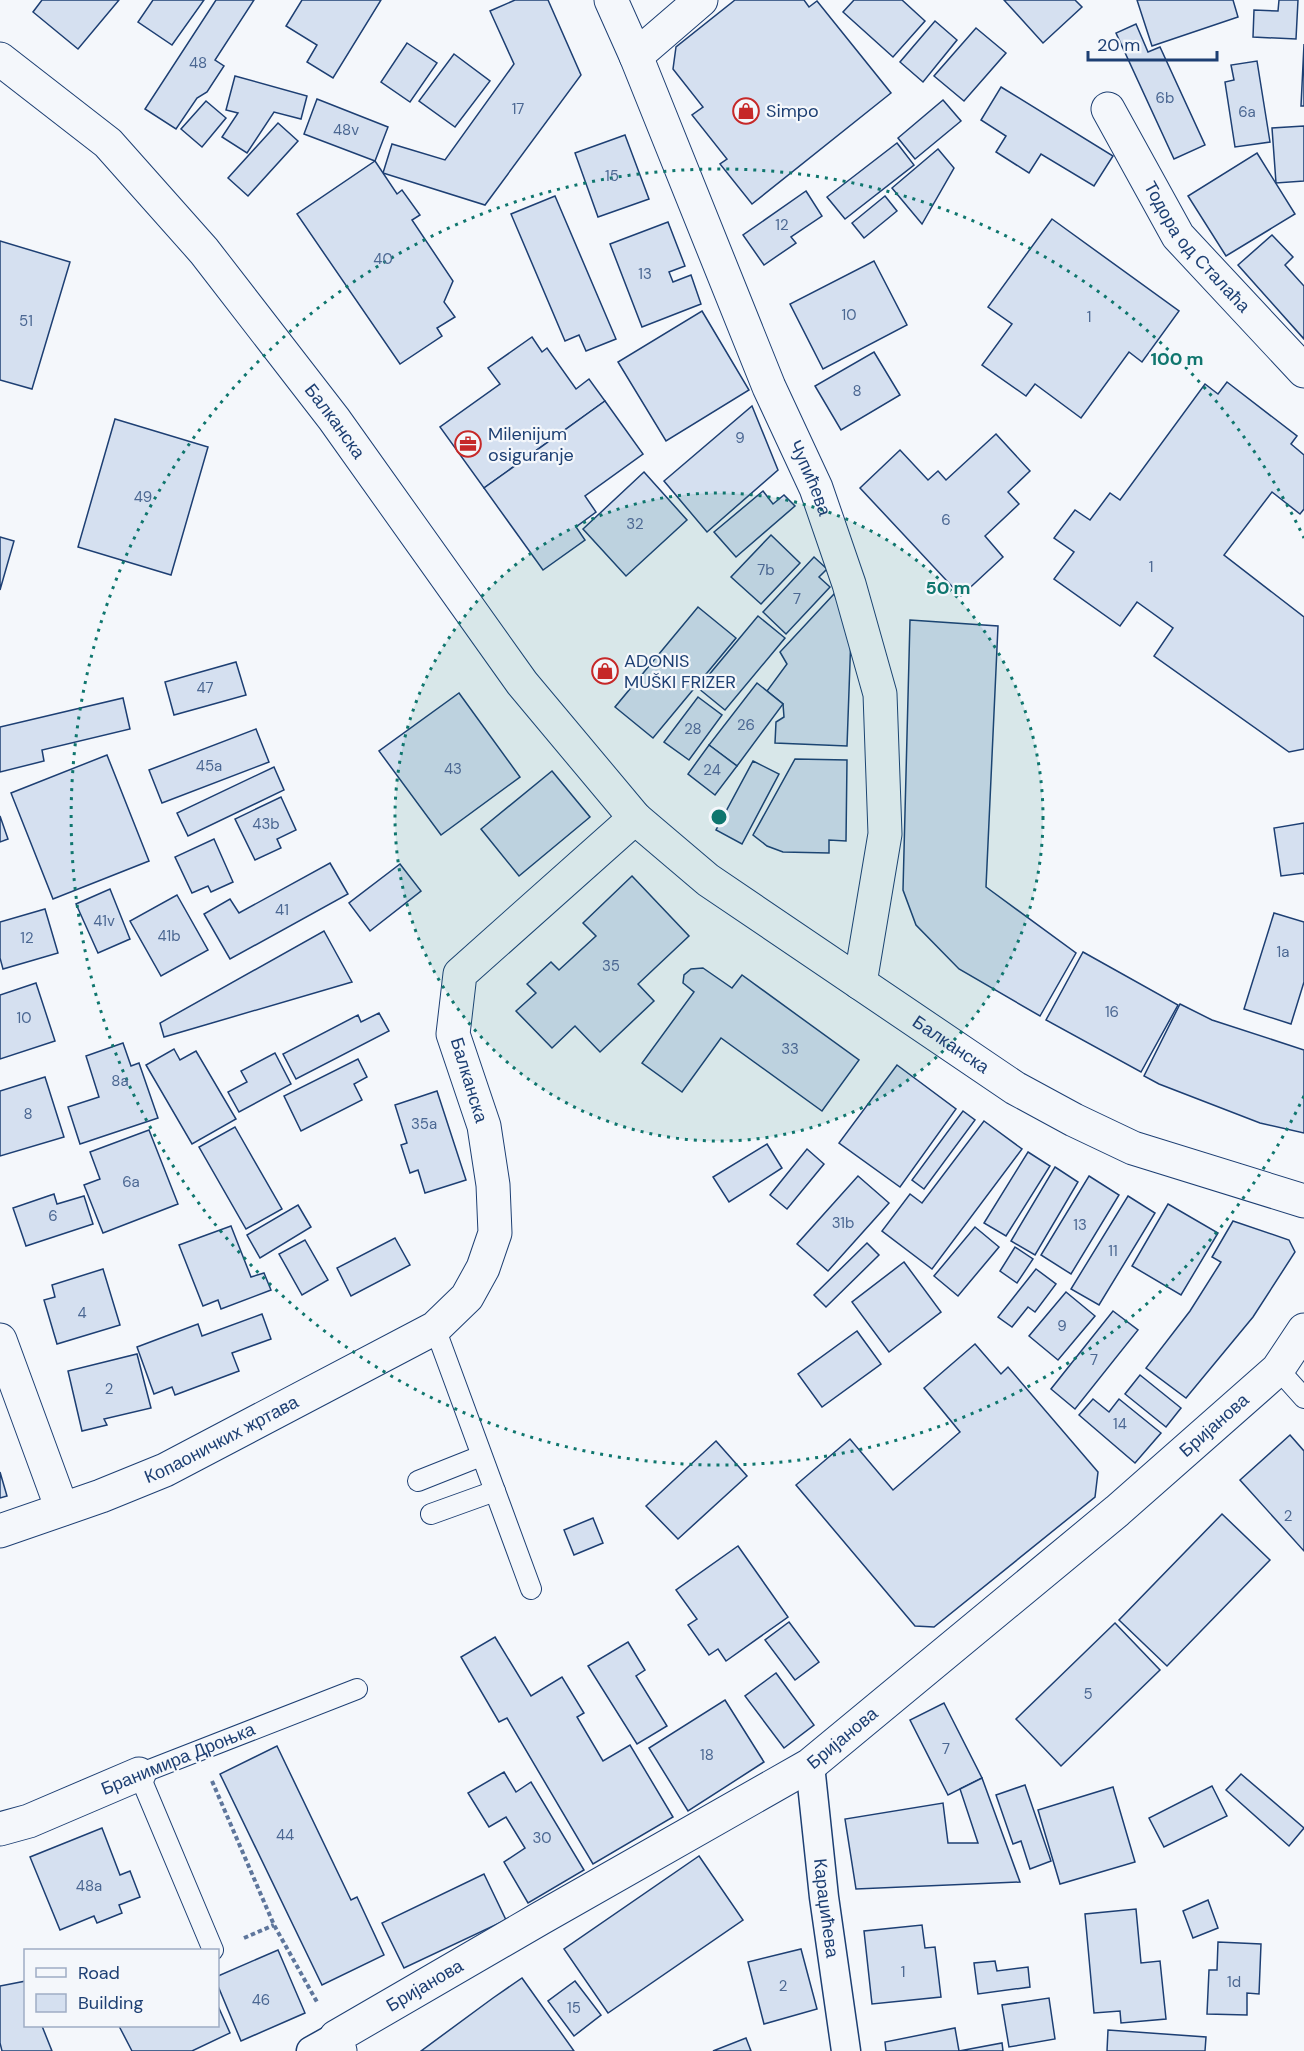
<svg xmlns="http://www.w3.org/2000/svg" width="1304" height="2051" viewBox="0 0 1304 2051" font-family="'DM Sans',sans-serif">
  <style>
    .building { fill: #d5e0f0; stroke: #1d3f73; stroke-width: 1.5 }
    .lines { fill: none; stroke-linecap: round; stroke-linejoin: round }
    .service-casing { stroke: #1d3f73; stroke-width: 22 }
    .pedestrian-casing { stroke: #1d3f73; stroke-width: 31 }
    .minor-casing { stroke: #1d3f73; stroke-width: 35 }
    .secondary-casing { stroke: #1d3f73; stroke-width: 35 }
    .path { stroke: #5e769c; stroke-width: 4; stroke-dasharray: 4.5 3; stroke-linecap: butt }
    .service { stroke: #f4f7fb; stroke-width: 20 }
    .pedestrian { stroke: #f4f7fb; stroke-width: 28 }
    .minor { stroke: #f4f7fb; stroke-width: 33 }
    .secondary { stroke: #f4f7fb; stroke-width: 33 }
    .ring { fill: none; stroke: #0f766e; stroke-width: 3; stroke-dasharray: 3 6 }
    .labels { text-anchor: middle; dominant-baseline: central; stroke-width: 4.5; stroke-linejoin: round; paint-order: stroke }
    .number-label { font-size: 15px; fill: #4b6792 }
    .poi-label { font-size: 18px; fill: #1d3f73; stroke: #f4f7fb; text-anchor: start }
    .street-label { font-size: 18px; fill: #1d3f73; stroke: #f4f7fb }
    .centre { fill: #0f766e; stroke: #f4f7fb; stroke-width: 3 }
    .ring-label { font-size: 18px; text-anchor: middle; font-weight: bold; fill: #0f766e; stroke: #f4f7fb; stroke-width: 4.5; stroke-linejoin: round; paint-order: stroke }
  </style>
  <rect width="100%" height="100%" fill="#f4f7fb"/>
  <g class="building">
    <polygon points="42,0 119,0 78,49 33,12"/>
    <polygon points="153,0 204,0 172,45 138,22"/>
    <polygon points="216,0 254,0 215,60 224,66 207,92 197,98 176,129 145,109"/>
    <polygon points="302,0 381,0 333,78 307,62 317,45 286,26"/>
    <polygon points="515,0 548,0 581,75 485,205 383,173 392,144 445,160 514,64 490,11"/>
    <polygon points="735,0 804,0 809,7 817,1 891,93 752,204 720,164 727,159 692,115 703,107 673,69 676,47"/>
    <polygon points="854,0 902,0 925,21 893,57 843,12"/>
    <polygon points="1004,0 1075,0 1082,7 1043,43"/>
    <polygon points="1137,0 1233,0 1238,17 1152,46"/>
    <polygon points="1279,0 1298,0 1296,39 1253,37 1254,10 1278,11"/>
    <polygon points="935,21 957,40 923,82 900,62"/>
    <polygon points="1136,24 1148,52 1160,47 1205,145 1174,159 1116,33"/>
    <polygon points="976,28 1006,53 964,101 934,76"/>
    <polygon points="407,43 437,63 410,102 381,82"/>
    <polygon points="1304,44 1304,106 1301,106"/>
    <polygon points="454,54 490,81 455,127 419,101"/>
    <polygon points="1257,61 1270,142 1235,147 1225,82 1234,80 1231,65"/>
    <polygon points="235,76 307,96 301,119 274,112 247,153 222,137 238,113 226,110"/>
    <polygon points="1001,87 1113,156 1094,186 1041,154 1029,173 996,152 1006,136 981,120"/>
    <polygon points="317,99 388,127 375,161 304,134"/>
    <polygon points="943,100 961,121 915,159 898,138"/>
    <polygon points="206,101 226,118 202,147 181,129"/>
    <polygon points="278,123 298,141 248,196 228,178"/>
    <polygon points="1304,126 1304,181 1276,183 1272,128"/>
    <polygon points="625,135 649,199 598,217 575,153"/>
    <polygon points="897,143 914,165 845,219 827,197"/>
    <polygon points="938,149 954,168 922,224 892,188"/>
    <polygon points="1257,153 1295,214 1226,256 1188,196"/>
    <polygon points="375,161 397,194 402,190 420,215 412,220 453,281 444,302 455,317 437,328 442,336 400,364 297,214"/>
    <polygon points="806,191 822,216 791,237 796,243 764,265 743,235"/>
    <polygon points="555,196 616,339 586,351 579,335 565,341 511,214"/>
    <polygon points="885,196 897,211 864,238 852,223"/>
    <polygon points="1052,219 1179,311 1142,362 1129,352 1081,418 1035,384 1026,396 982,365 1012,324 988,307"/>
    <polygon points="668,222 685,266 669,272 673,282 691,275 701,304 642,327 610,244"/>
    <polygon points="1272,235 1293,257 1285,265 1304,286 1304,339 1238,265"/>
    <polygon points="0,241 70,262 32,389 0,380"/>
    <polygon points="874,261 907,325 823,369 790,304"/>
    <polygon points="702,311 749,390 666,441 618,362"/>
    <polygon points="532,337 542,352 547,348 576,389 589,379 605,401 484,488 440,427 500,384 488,368"/>
    <polygon points="874,352 900,395 841,430 815,386"/>
    <polygon points="1227,382 1297,436 1291,444 1304,455 1304,509 1300,514 1272,492 1224,555 1304,617 1304,749 1289,752 1154,656 1173,628 1137,602 1120,626 1054,579 1074,552 1054,538 1075,510 1090,520 1110,493 1120,500 1205,384 1218,394"/>
    <polygon points="605,401 643,454 585,496 596,512 576,527 585,540 543,570 484,488"/>
    <polygon points="752,406 778,470 707,532 664,481"/>
    <polygon points="115,419 208,447 171,575 78,547"/>
    <polygon points="996,434 1030,471 1008,492 1019,504 985,536 1003,557 961,596 860,488 900,450 928,480 938,471 946,480"/>
    <polygon points="644,472 687,520 626,576 583,529"/>
    <polygon points="763,491 773,504 784,495 795,506 736,557 714,532"/>
    <polygon points="771,535 800,563 761,604 731,577"/>
    <polygon points="0,537 14,541 0,590"/>
    <polygon points="814,557 827,569 819,577 830,587 786,634 763,612"/>
    <polygon points="834,594 845,612 851,635 847,746 775,743 776,722 784,717 783,704 767,691 787,664 780,652"/>
    <polygon points="698,607 736,638 653,738 615,707"/>
    <polygon points="758,616 785,638 725,710 698,688"/>
    <polygon points="910,620 998,626 986,887 1076,953 1040,1016 959,969 916,925 903,890"/>
    <polygon points="236,662 246,695 174,715 165,682"/>
    <polygon points="757,683 783,704 737,766 709,745"/>
    <polygon points="459,693 520,777 441,835 379,751"/>
    <polygon points="698,697 722,715 689,760 664,742"/>
    <polygon points="123,698 130,729 42,750 44,761 0,772 0,727"/>
    <polygon points="256,729 269,762 162,803 149,770"/>
    <polygon points="709,745 737,766 715,795 688,774"/>
    <polygon points="107,755 149,861 53,899 11,793"/>
    <polygon points="795,759 847,760 846,841 829,840 829,853 783,852 767,846 753,835"/>
    <polygon points="753,761 779,774 742,844 716,830"/>
    <polygon points="274,767 284,790 188,836 177,813"/>
    <polygon points="552,771 590,817 519,876 481,829"/>
    <polygon points="281,797 296,830 277,839 281,848 255,860 235,819"/>
    <polygon points="0,816 8,839 0,842"/>
    <polygon points="1304,823 1304,875 1304,873 1281,876 1274,828"/>
    <polygon points="214,839 233,882 211,892 208,886 192,893 175,857"/>
    <polygon points="330,863 348,894 230,959 204,914 230,899 239,913"/>
    <polygon points="400,864 421,891 370,931 349,903"/>
    <polygon points="632,876 689,936 638,984 654,1001 600,1052 575,1026 552,1048 516,1011 536,993 527,984 551,962 559,970 596,936 583,923"/>
    <polygon points="110,889 130,939 98,953 76,904"/>
    <polygon points="177,895 208,950 161,976 130,921"/>
    <polygon points="45,909 58,953 3,969 0,958 0,922"/>
    <polygon points="1274,913 1304,922 1304,982 1291,1024 1244,1009"/>
    <polygon points="324,931 352,982 164,1037 160,1023"/>
    <polygon points="1083,952 1178,1005 1141,1072 1046,1020"/>
    <polygon points="703,968 732,988 742,975 859,1060 822,1111 721,1038 682,1092 642,1063 694,992 683,983 684,975 691,969"/>
    <polygon points="36,983 55,1041 0,1059 0,995"/>
    <polygon points="1180,1004 1212,1020 1304,1050 1304,1133 1260,1123 1159,1084 1144,1076"/>
    <polygon points="379,1013 389,1031 296,1079 283,1054 358,1015 361,1022"/>
    <polygon points="123,1043 131,1066 139,1063 158,1118 80,1144 68,1107 99,1097 86,1056"/>
    <polygon points="174,1049 180,1060 196,1051 236,1119 192,1144 146,1065"/>
    <polygon points="275,1053 291,1084 239,1112 228,1092 247,1082 241,1071"/>
    <polygon points="358,1059 367,1077 354,1084 362,1100 301,1131 284,1096"/>
    <polygon points="897,1065 956,1109 900,1187 839,1143"/>
    <polygon points="45,1077 64,1137 0,1156 0,1091"/>
    <polygon points="437,1091 466,1180 425,1193 418,1170 410,1173 401,1145 407,1143 395,1105"/>
    <polygon points="963,1111 975,1120 924,1189 912,1180"/>
    <polygon points="984,1121 1022,1149 932,1269 882,1231 910,1194 922,1203"/>
    <polygon points="235,1127 282,1209 246,1229 199,1147"/>
    <polygon points="149,1130 178,1204 103,1233 84,1185 100,1179 90,1152"/>
    <polygon points="767,1144 782,1168 729,1202 713,1177"/>
    <polygon points="807,1149 824,1164 787,1209 770,1195"/>
    <polygon points="1028,1152 1050,1166 1006,1236 984,1223"/>
    <polygon points="1055,1167 1078,1182 1035,1255 1011,1241"/>
    <polygon points="858,1176 889,1203 828,1271 797,1244"/>
    <polygon points="1089,1176 1119,1195 1071,1274 1041,1255"/>
    <polygon points="54,1194 57,1204 84,1196 93,1224 26,1246 13,1208"/>
    <polygon points="1128,1196 1155,1213 1099,1305 1071,1289"/>
    <polygon points="1168,1204 1218,1233 1181,1295 1132,1266"/>
    <polygon points="298,1205 311,1227 260,1258 247,1235"/>
    <polygon points="1233,1221 1289,1240 1295,1252 1253,1317 1186,1398 1146,1368 1190,1311 1221,1262 1212,1257"/>
    <polygon points="231,1226 251,1277 264,1273 271,1290 221,1309 218,1300 203,1306 179,1245"/>
    <polygon points="975,1227 999,1247 958,1296 934,1276"/>
    <polygon points="395,1238 410,1265 351,1296 337,1268"/>
    <polygon points="305,1240 328,1280 302,1295 279,1254"/>
    <polygon points="867,1243 879,1255 826,1307 814,1295"/>
    <polygon points="1015,1247 1033,1259 1017,1283 1000,1271"/>
    <polygon points="904,1262 941,1312 889,1352 852,1302"/>
    <polygon points="103,1269 120,1325 57,1344 44,1300 55,1297 52,1285"/>
    <polygon points="1036,1269 1056,1284 1035,1312 1028,1307 1012,1327 998,1317"/>
    <polygon points="1066,1292 1095,1316 1058,1360 1029,1336"/>
    <polygon points="1113,1311 1138,1330 1075,1409 1051,1389"/>
    <polygon points="262,1314 271,1339 232,1353 239,1371 175,1395 172,1387 154,1394 137,1347 198,1324 202,1336"/>
    <polygon points="857,1331 881,1364 822,1407 798,1374"/>
    <polygon points="975,1344 1001,1374 1008,1367 1098,1472 1095,1497 934,1627 915,1626 796,1485 850,1439 893,1490 960,1432 924,1388"/>
    <polygon points="137,1354 151,1408 104,1419 107,1425 82,1431 68,1371"/>
    <polygon points="1140,1375 1181,1408 1166,1427 1125,1394"/>
    <polygon points="1093,1399 1109,1412 1119,1399 1161,1433 1135,1463 1079,1415"/>
    <polygon points="1290,1435 1304,1451 1304,1551 1240,1480"/>
    <polygon points="716,1441 747,1476 678,1539 646,1506"/>
    <polygon points="0,1472 7,1496 0,1498"/>
    <polygon points="1222,1514 1270,1560 1167,1666 1119,1620"/>
    <polygon points="593,1518 603,1543 574,1555 564,1530"/>
    <polygon points="738,1546 788,1617 726,1661 718,1649 709,1655 688,1625 697,1619 676,1590"/>
    <polygon points="789,1622 819,1662 795,1680 765,1640"/>
    <polygon points="1115,1623 1160,1670 1061,1766 1016,1719"/>
    <polygon points="495,1637 531,1696 562,1677 584,1713 577,1717 603,1761 630,1745 673,1817 593,1864 507,1718 499,1722 461,1657"/>
    <polygon points="628,1642 645,1670 636,1676 667,1726 637,1744 588,1666"/>
    <polygon points="776,1673 814,1725 784,1748 745,1696"/>
    <polygon points="725,1700 764,1762 688,1811 649,1748"/>
    <polygon points="944,1703 982,1778 948,1795 910,1720"/>
    <polygon points="277,1746 351,1900 357,1897 384,1955 322,1985 220,1774"/>
    <polygon points="504,1772 516,1792 531,1782 584,1870 528,1903 504,1862 525,1848 506,1817 489,1827 468,1793"/>
    <polygon points="1241,1774 1304,1828 1289,1846 1226,1790"/>
    <polygon points="982,1778 1020,1882 856,1889 845,1819 943,1803 948,1843 978,1843 960,1789"/>
    <polygon points="1025,1785 1051,1861 1030,1869 1021,1841 1013,1844 996,1795"/>
    <polygon points="1212,1786 1227,1816 1164,1847 1149,1818"/>
    <polygon points="1113,1787 1135,1862 1060,1884 1038,1810"/>
    <polygon points="102,1828 120,1875 130,1871 140,1897 119,1905 122,1913 97,1923 94,1916 60,1930 30,1857"/>
    <polygon points="699,1856 743,1920 608,2013 564,1949"/>
    <polygon points="484,1874 506,1920 404,1968 382,1923"/>
    <polygon points="1208,1900 1218,1928 1193,1938 1183,1911"/>
    <polygon points="1136,1909 1141,1963 1160,1961 1166,2019 1121,2023 1120,2011 1094,2013 1085,1914"/>
    <polygon points="922,1925 925,1948 935,1947 941,1997 872,2004 864,1931"/>
    <polygon points="1218,1942 1261,1944 1259,1994 1247,1993 1247,2015 1207,2014 1209,1970 1217,1970"/>
    <polygon points="801,1949 817,2009 764,2024 748,1962"/>
    <polygon points="278,1950 305,2013 241,2041 218,1986 218,1976"/>
    <polygon points="995,1961 997,1971 1028,1967 1030,1987 978,1994 974,1963"/>
    <polygon points="522,1978 574,2051 421,2051 493,1998"/>
    <polygon points="26,1981 26,2026 42,2026 52,2051 2,2051 0,2043 0,1986"/>
    <polygon points="575,1981 601,2015 574,2036 548,2001"/>
    <polygon points="1049,1998 1055,2039 1009,2047 1002,2005"/>
    <polygon points="218,2006 230,2033 192,2051 132,2051 119,2026 218,2026"/>
    <polygon points="955,2028 959,2051 1002,2043 1003,2051 886,2051 885,2042"/>
    <polygon points="1108,2030 1206,2037 1205,2051 1107,2051"/>
    <polygon points="746,2038 751,2051 713,2051"/>
  </g>
  <g class="lines">
    <g class="service-casing">
      <g id="service">
        <polyline points="435,1328 531,1589"/>
        <polyline points="1278,1369 1304,1398"/>
        <polyline points="418,1481 481,1456"/>
        <polyline points="431,1514 495,1491"/>
        <polyline points="213,1950 139,1774 357,1689"/>
      </g>
    </g>
    <g class="pedestrian-casing">
      <g id="pedestrian">
        <path id="s1" d="M810 1765 824 1897 846 2051"/>
        <polyline points="311,2051 336,2037"/>
      </g>
    </g>
    <g class="minor-casing">
      <g id="minor">
        <path id="s2" d="M611 0 636 56 769 387 816 488 849 584 880 694 885 834 860 983"/>
        <polyline points="636,56 701,0"/>
        <path id="s3" d="M1108 109 1178 236 1304 371"/>
        <polyline points="0,1340 62,1509"/>
        <path id="s4" d="M0 1531 101 1496 165 1470 435 1328 467 1297 483 1268 495 1233 493 1185 484 1126 453 1034 460 974 635 818"/>
        <polyline points="0,1829 29,1821 139,1774"/>
        <path id="s5" d="M340 2051 336 2037 541 1918 810 1765 1117 1511 1278 1369 1304 1330"/>
      </g>
    </g>
    <g class="secondary-casing">
      <g id="secondary">
        <path id="s6" d="M0 59 108 143 204 251 334 419 522 683 635 818 708 880 1015 1088 1074 1120 1133 1148 1304 1201"/>
      </g>
    </g>
    <g class="path">
      <polyline points="212,1781 274,1925 317,2002"/>
      <polyline points="244,1938 274,1925"/>
    </g>
    <use href="#service" class="service"/>
    <use href="#pedestrian" class="pedestrian"/>
    <use href="#minor" class="minor"/>
    <use href="#secondary" class="secondary"/>
  </g>
  <circle cx="719" cy="817" r="324" fill="#0f766e" fill-opacity=".12"/>
  <g class="ring">
    <circle cx="719" cy="817" r="324"/>
    <path d="M1304 1096A648 648 0 1 1 1304 538"/>
  </g>
  <defs>
    <g id="shop-ring" transform="scale(1.35)"><circle r="9.5" fill="#f4f7fb" stroke="#c62828" stroke-width="1.5"/><path d="M-5-2.5h2.3a2.7 3.5 0 0 1 5.4 0H5L5.5 6h-11ZM-1.5-2.5h3a1.5 2.3 0 0 0-3 0Z" fill="#c62828"/></g>
    <g id="office-ring" transform="scale(1.35)"><circle r="9.5" fill="#f4f7fb" stroke="#c62828" stroke-width="1.5"/><path d="M-6-3h4V-5.5h4V-3h4V5H-6ZM-1-4.5V-3h2v-1.5ZM-6 0V1H6V0Z" fill="#c62828"/></g>
  </defs>
  <g fill-rule="evenodd">
    <use href="#shop-ring" x="746" y="111"/>
    <use href="#office-ring" x="468" y="444"/>
    <use href="#shop-ring" x="605" y="671"/>
  </g>
  <g class="labels">
    <g class="number-label">
      <text x="198" y="63">48</text>
      <text x="1165" y="98">6b</text>
      <text x="518" y="109">17</text>
      <text x="1247" y="112">6a</text>
      <text x="346" y="130">48v</text>
      <text x="612" y="176">15</text>
      <text x="782" y="225">12</text>
      <text x="383" y="259">40</text>
      <text x="645" y="274">13</text>
      <text x="849" y="315">10</text>
      <text x="1089" y="317">1</text>
      <text x="26" y="321">51</text>
      <text x="857" y="391">8</text>
      <text x="740" y="438">9</text>
      <text x="143" y="497">49</text>
      <text x="946" y="520">6</text>
      <text x="635" y="524">32</text>
      <text x="1151" y="567">1</text>
      <text x="766" y="570">7b</text>
      <text x="797" y="599">7</text>
      <text x="205" y="688">47</text>
      <text x="746" y="725">26</text>
      <text x="693" y="729">28</text>
      <text x="209" y="766">45a</text>
      <text x="453" y="769">43</text>
      <text x="712" y="770">24</text>
      <text x="266" y="824">43b</text>
      <text x="282" y="910">41</text>
      <text x="104" y="921">41v</text>
      <text x="169" y="936">41b</text>
      <text x="27" y="938">12</text>
      <text x="1283" y="952">1a</text>
      <text x="611" y="966">35</text>
      <text x="1112" y="1012">16</text>
      <text x="24" y="1018">10</text>
      <text x="790" y="1049">33</text>
      <text x="120" y="1081">8a</text>
      <text x="28" y="1114">8</text>
      <text x="424" y="1124">35a</text>
      <text x="131" y="1182">6a</text>
      <text x="53" y="1216">6</text>
      <text x="843" y="1223">31b</text>
      <text x="1080" y="1225">13</text>
      <text x="1113" y="1251">11</text>
      <text x="82" y="1313">4</text>
      <text x="1062" y="1326">9</text>
      <text x="1094" y="1360">7</text>
      <text x="109" y="1389">2</text>
      <text x="1120" y="1424">14</text>
      <text x="1288" y="1516">2</text>
      <text x="1088" y="1694">5</text>
      <text x="946" y="1749">7</text>
      <text x="707" y="1755">18</text>
      <text x="285" y="1835">44</text>
      <text x="542" y="1838">30</text>
      <text x="89" y="1886">48a</text>
      <text x="903" y="1972">1</text>
      <text x="1234" y="1982">1d</text>
      <text x="783" y="1986">2</text>
      <text x="261" y="2000">46</text>
      <text x="574" y="2008">15</text>
    </g>
    <g class="poi-label">
      <text x="766" y="111">Simpo</text>
      <text x="488" y="434">Milenijum<tspan x="488" dy="21">osiguranje</tspan></text>
      <text x="624" y="661">ADONIS<tspan x="624" dy="21">MUŠKI FRIZER</tspan></text>
    </g>
    <g class="street-label">
      <text stroke="none"><textPath href="#s3" startOffset="165">Тодора од Сталаћа</textPath></text>
      <text stroke="none"><textPath href="#s6" startOffset="496">Балканска</textPath></text>
      <text stroke="none"><textPath href="#s2" startOffset="518">Чупићева</textPath></text>
      <text stroke="none"><textPath href="#s6" startOffset="1383">Балканска</textPath></text>
      <text transform="translate(469 1080) rotate(73)">Балканска</text>
      <text stroke="none"><textPath href="#s5" startOffset="1089">Бријанова</textPath></text>
      <text stroke="none"><textPath href="#s4" startOffset="240">Копаоничких жртава</textPath></text>
      <text stroke="none"><textPath href="#s5" startOffset="603">Бријанова</textPath></text>
      <text transform="translate(178 1759) rotate(-22)">Бранимира Дроњка</text>
      <text stroke="none"><textPath href="#s1" startOffset="144">Караџићева</textPath></text>
      <text stroke="none"><textPath href="#s5" startOffset="117">Бријанова</textPath></text>
    </g>
  </g>
  <circle cx="719" cy="817" r="9" class="centre"/>
  <g class="ring-label">
    <text x="1177" y="365">100 m</text>
    <text x="948" y="594">50 m</text>
  </g>
  <rect x="24" y="1949" width="195" height="78" fill="#f4f7fb" stroke="#9eadc5" stroke-width="1.5"/>
  <rect x="36" y="1968" width="30" height="9" fill="#f4f7fb" stroke="#9eadc5" stroke-width="1.5"/>
  <text x="78" y="1979" font-size="18" fill="#1d3f73">Road</text>
  <rect x="36" y="1994" width="30" height="18" fill="#d5e0f0" stroke="#9eadc5" stroke-width="1.5"/>
  <text x="78" y="2009" font-size="18" fill="#1d3f73">Building</text>
  <path d="M1088 51v9h129v-9" fill="none" stroke="#1d3f73" stroke-width="3"/>
  <text x="1097" y="51" font-size="18" fill="#1d3f73" stroke="#f4f7fb" stroke-width="4.5" paint-order="stroke">20 m</text>
</svg>
